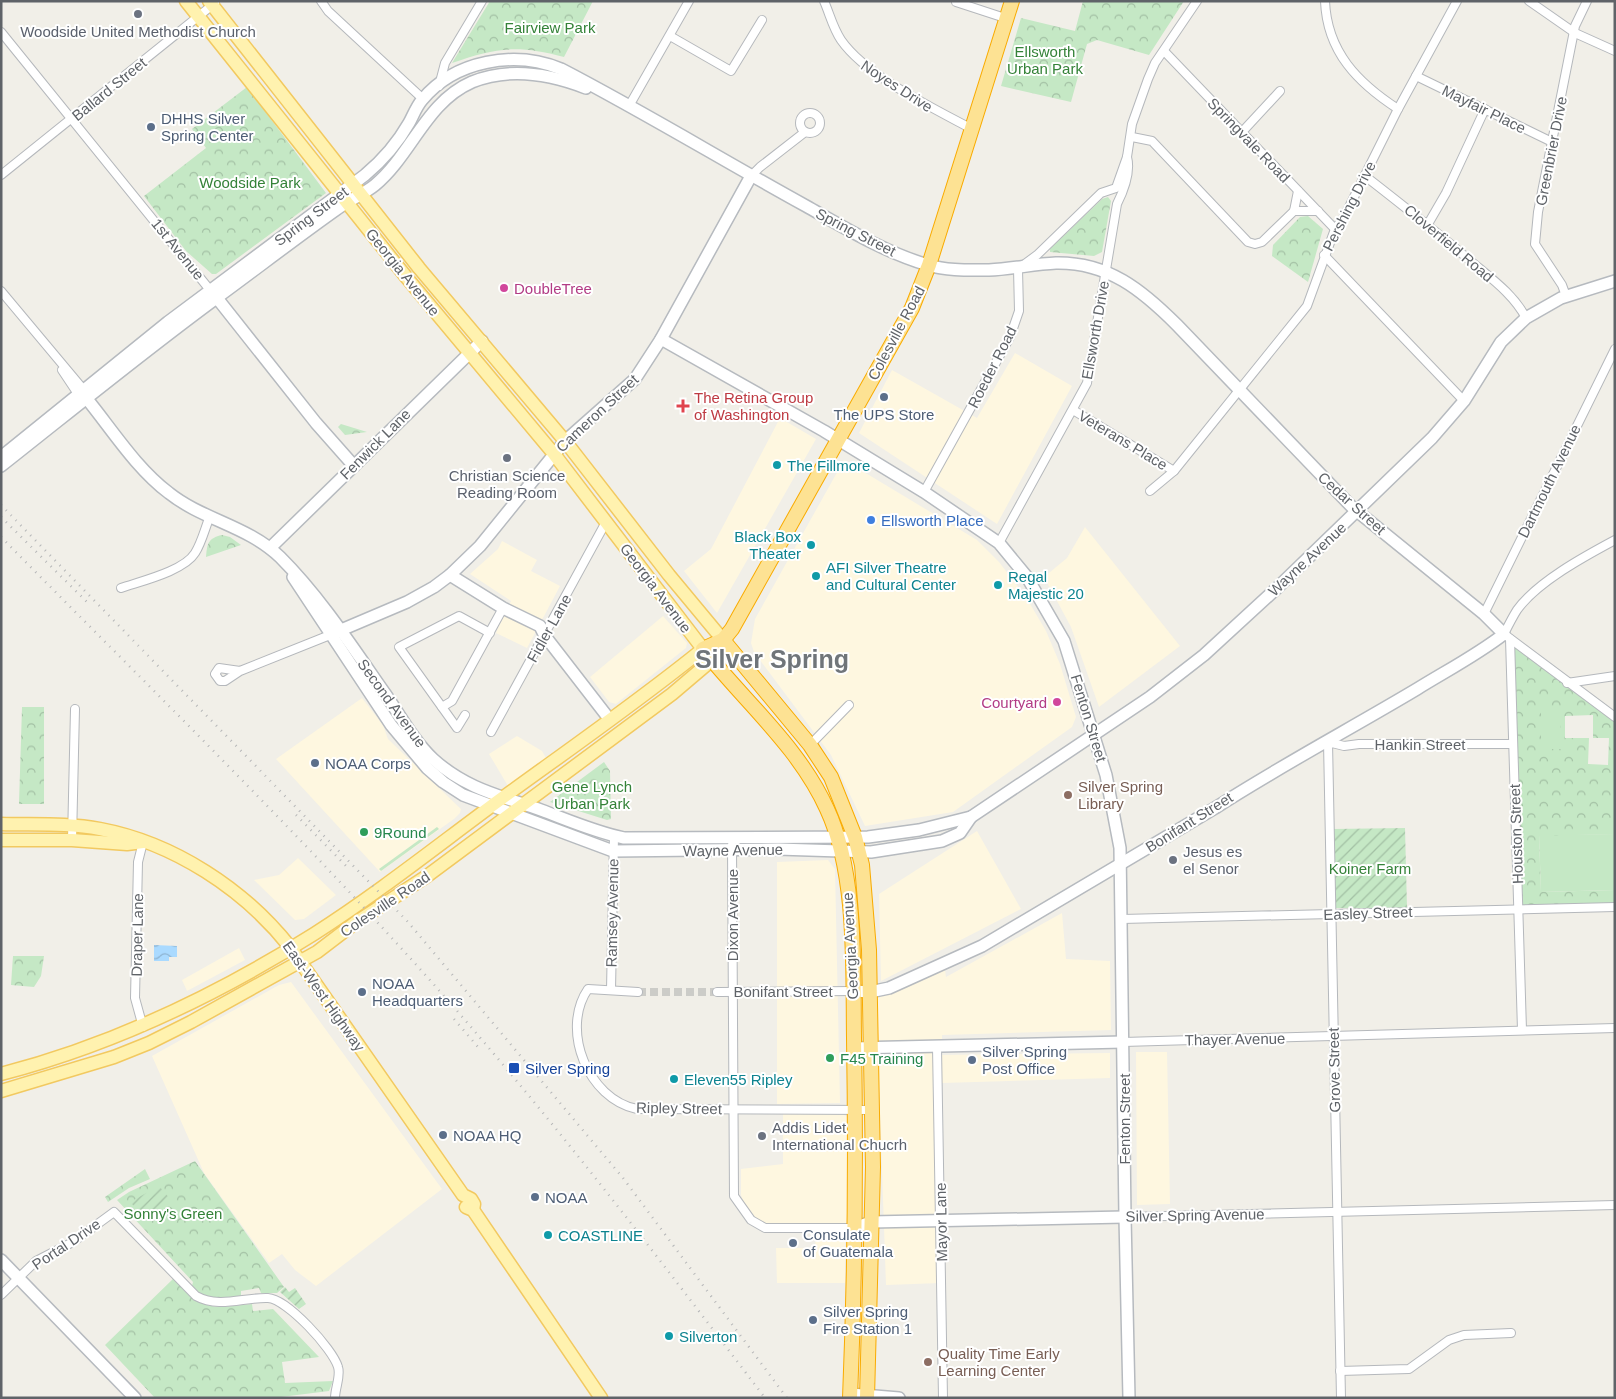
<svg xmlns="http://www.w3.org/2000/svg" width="1616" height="1399" viewBox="0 0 1616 1399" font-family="Helvetica,sans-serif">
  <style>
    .commercial { fill: #fef7e0 }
    .grass { fill: #c5e8c5 }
    .forest { fill: url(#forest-crowns); fill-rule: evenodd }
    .garden { fill: url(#garden-furrows) }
    .water { fill: url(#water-waves) }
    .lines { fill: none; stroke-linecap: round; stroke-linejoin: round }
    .street-tunnel { stroke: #ccccc8; stroke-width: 8; stroke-dasharray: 8 4; stroke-linecap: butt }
    .street-casing { stroke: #b5b8bc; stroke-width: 10 }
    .secondary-casing { stroke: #b6babf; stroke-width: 14 }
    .primary-casing { stroke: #f2c960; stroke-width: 15 }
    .highway-casing { stroke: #f9ab00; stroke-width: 16 }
    .street { stroke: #fff; stroke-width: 8 }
    .secondary { stroke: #fff; stroke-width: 11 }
    .primary { stroke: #fff2af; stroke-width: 12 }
    .highway { stroke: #fde293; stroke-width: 14 }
    .rail { stroke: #b6b7b8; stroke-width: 2.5; stroke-dasharray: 1 6; stroke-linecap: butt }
    .worship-dot { fill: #6b7280; stroke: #fff; stroke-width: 2 }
    .service-dot { fill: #5c6f8a; stroke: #fff; stroke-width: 2 }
    .hotel-dot { fill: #d1479c; stroke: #fff; stroke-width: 2 }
    .health-dot { fill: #e0444e; stroke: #fff; stroke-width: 2 }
    .culture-dot { fill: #0f9aa8; stroke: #fff; stroke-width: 2 }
    .shop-dot { fill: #3f7fe0; stroke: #fff; stroke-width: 2 }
    .education-dot { fill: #8d6e63; stroke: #fff; stroke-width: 2 }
    .leisure-dot { fill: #2e9e5b; stroke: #fff; stroke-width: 2 }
    .transit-dot { fill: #1a4fb4; stroke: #fff; stroke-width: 2 }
    .labels { text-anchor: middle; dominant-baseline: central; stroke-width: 4; stroke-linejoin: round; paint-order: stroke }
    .park-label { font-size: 15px; fill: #348238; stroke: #fff }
    .worship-label { font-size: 15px; fill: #5b616d; stroke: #fff }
    .street-label { font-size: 15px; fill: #5f6368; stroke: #fff }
    .service-label { font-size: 15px; fill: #4e5e75; stroke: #fff; text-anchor: start }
    .hotel-label { font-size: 15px; fill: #b23c85; stroke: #fff; text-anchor: start }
    .health-label { font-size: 15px; fill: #be3a42; stroke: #fff; text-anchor: start }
    .culture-label { font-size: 15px; fill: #0d838f; stroke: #fff; text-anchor: start }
    .shop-label { font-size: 15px; fill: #366cbe; stroke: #fff; text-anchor: start }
    .education-label { font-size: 15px; fill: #785e54; stroke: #fff; text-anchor: start }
    .leisure-label { font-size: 15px; fill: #27864d; stroke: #fff; text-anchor: start }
    .transit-label { font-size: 15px; fill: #164399; stroke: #fff; text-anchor: start }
    .town-label { font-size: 25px; font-weight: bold; fill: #70757a; stroke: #fff }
  </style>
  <defs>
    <pattern id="forest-crowns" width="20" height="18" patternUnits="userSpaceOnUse" patternTransform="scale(1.25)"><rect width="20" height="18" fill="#c5e8c5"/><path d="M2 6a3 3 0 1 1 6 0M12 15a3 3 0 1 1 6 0" fill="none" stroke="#a3c0a4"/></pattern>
    <pattern id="garden-furrows" width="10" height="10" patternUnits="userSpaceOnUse" patternTransform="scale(1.25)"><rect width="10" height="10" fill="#c5e8c5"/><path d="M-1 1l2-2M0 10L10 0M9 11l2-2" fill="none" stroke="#a3c0a4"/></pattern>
    <pattern id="water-waves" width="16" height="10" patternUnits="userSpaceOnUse" patternTransform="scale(1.25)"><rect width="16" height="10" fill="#aadaff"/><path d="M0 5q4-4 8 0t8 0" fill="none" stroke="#8eb4d2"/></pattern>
  </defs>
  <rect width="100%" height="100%" fill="#f1efe8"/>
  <g class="commercial">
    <polygon points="1015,353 1072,386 997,524 859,433 892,370 977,418"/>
    <polygon points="780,418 816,439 717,613 684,571 711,549"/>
    <polygon points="844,460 977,540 999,562 1026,597 1046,631 1060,664 1076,717 1072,727 953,812 865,826 831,755 754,652 751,643 755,619"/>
    <polygon points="1085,527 1180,646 1099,707 1071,627 1044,577 1067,558"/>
    <polygon points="502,541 537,560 531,571 560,586 527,648 496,633 511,601 470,574 498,549"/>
    <polygon points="663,616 687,643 686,648 616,704 609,702 590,677"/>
    <polygon points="362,698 383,725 388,739 461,809 460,813 454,819 380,872 276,759"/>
    <polygon points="517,736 542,751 546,758 508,786 489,754"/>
    <polygon points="977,831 1021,909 881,981 879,894"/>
    <polygon points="298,858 336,895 304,919 295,920 254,880 279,875"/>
    <polygon points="828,860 835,869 840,1103 777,1104 777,862"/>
    <polygon points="1062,913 1066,959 1110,961 1111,1030 942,1035 942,1055 1110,1053 1110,1078 942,1083 941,1283 886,1285 876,998 945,970 946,977"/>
    <polygon points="239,948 245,960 187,991 182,980"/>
    <polygon points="291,982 442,1189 316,1286 295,1270 282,1254 269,1263 232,1212 204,1173 152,1056 279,985"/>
    <polygon points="1136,1052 1167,1052 1170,1204 1137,1205"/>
    <polygon points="783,1113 840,1113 848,1117 849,1218 846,1224 766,1225 747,1211 741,1195 741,1169 783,1164"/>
    <polygon points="816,1232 842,1233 845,1236 845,1283 777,1283 776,1248 815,1248"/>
  </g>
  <g class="grass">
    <rect x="1541" y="706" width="20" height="43"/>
    <polygon points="437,827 439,829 381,871 379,869"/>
    <polygon points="1615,834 1615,890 1541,892 1539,835"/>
  </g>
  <g class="forest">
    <path d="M490 1H593L564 57C518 45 497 47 452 63Z"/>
    <polygon points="1083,1 1184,1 1149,55 1097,40 1087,44 1071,102 1001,86 1021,18 1075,31"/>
    <polygon points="247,87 326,193 216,274 212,274 186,251 144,196 206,148 192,129"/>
    <polygon points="1108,197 1111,201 1102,252 1094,256 1050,252 1050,249 1102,199"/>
    <polygon points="1308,216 1323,229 1308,282 1272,256 1273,245 1300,217"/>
    <polygon points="341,424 367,432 345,435 338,427"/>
    <path d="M222 535 230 537 241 545 206 557C207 544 208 538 222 535Z"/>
    <path d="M1510 639 1615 717V834L1539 836 1541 892 1615 890V905H1522L1520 811 1518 802ZM1560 706 1561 749H1541V707ZM1593 715V738H1565V716ZM1589 738H1609L1608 765 1588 764Z"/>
    <polygon points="22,707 44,707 44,804 19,804"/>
    <polygon points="604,762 610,771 611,819 607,820 550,802"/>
    <polygon points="13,956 44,956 41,976 34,987 11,985"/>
    <path d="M195 1161 284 1287 277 1293H261L259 1288 241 1291V1296C222 1300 206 1302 192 1286L193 1282 117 1200 129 1192Z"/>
    <polygon points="145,1169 150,1179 129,1188 108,1202 105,1197"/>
    <path d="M174 1278C208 1311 205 1309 252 1304L253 1311 273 1309 319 1357 282 1362 285 1383 333 1381 329 1391 273 1398H155L105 1345Z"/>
  </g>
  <g class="garden">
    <polygon points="1405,828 1407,908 1335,908 1333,829"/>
    <polygon points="159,1186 171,1200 147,1219 130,1202"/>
    <polygon points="285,1287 289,1292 295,1288 306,1304 299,1309 280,1292"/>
  </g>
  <polygon class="water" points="154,945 177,946 177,957 169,957 169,961 154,961"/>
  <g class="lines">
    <polyline class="street-tunnel" points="638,992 717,992"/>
    <g class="street-casing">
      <g id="street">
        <polyline points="321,1 328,11 423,99"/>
        <path d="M824 1C830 15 833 28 841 40 866 76 933 108 972 129"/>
        <path d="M1325 1C1327 52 1358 83 1398 109"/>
        <polyline points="1529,1 1575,33 1615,51"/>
        <polyline points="956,2 1005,18"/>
        <polyline points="1,32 210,290"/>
        <polyline points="670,36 731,71 762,20"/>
        <polyline points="1164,51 1335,229"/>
        <polyline points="1416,76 1552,142"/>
        <polyline points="439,86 445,63 482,1"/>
        <polyline points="629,106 689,1"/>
        <circle cx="810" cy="123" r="10"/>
        <polyline points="1242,132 1280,91"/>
        <polyline points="1132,137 1152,141 1248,242 1255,244 1262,242 1294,211 1298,191"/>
        <polyline points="1,175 215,3"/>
        <polyline points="751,176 760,167 805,132"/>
        <path d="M1365 176C1401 204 1438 233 1473 263 1492 279 1514 295 1526 318"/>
        <polyline points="1294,211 1318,211"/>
        <polyline points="1428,224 1446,193 1485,109"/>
        <polyline points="1324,255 1464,401"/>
        <polyline points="1,291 83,389"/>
        <polyline points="1566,296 1562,285 1535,244 1538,212 1575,26 1587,1"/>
        <polyline points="62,370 78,394"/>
        <polyline points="1073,410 1174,471"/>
        <polyline points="1150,491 1174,471 1307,306 1335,229 1344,217 1398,109 1457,1"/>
        <polyline points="924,492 1010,337 1019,311 1018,269 1037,255 1101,193 1116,188 1127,157 1132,124 1148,79 1155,63 1197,1"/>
        <path d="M1615 540C1585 556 1537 582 1517 610 1512 618 1508 626 1504 634L1615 717"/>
        <path d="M999 543 1087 383 1117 204C1124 190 1131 172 1127 157"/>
        <path d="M121 588C141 581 184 571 195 553 202 542 205 528 210 516"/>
        <polyline points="1484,614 1615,349"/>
        <polyline points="1510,639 1522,1030"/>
        <polyline points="240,671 219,668 215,674 220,681 225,681 240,671 330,635"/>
        <polyline points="1567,683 1615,676"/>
        <polyline points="442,707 452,701 503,608"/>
        <polyline points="465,715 457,728 399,647 459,616 490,633"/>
        <polyline points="491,732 606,522"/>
        <polyline points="810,745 849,705"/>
        <polyline points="72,840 75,709"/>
        <polyline points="143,842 138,862 135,998 143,1027"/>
        <polyline points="732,845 734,1196 751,1220 765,1228 854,1228"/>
        <polyline points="1122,919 1615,907"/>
        <polyline points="611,990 614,836"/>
        <path d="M638 992 588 989C560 1030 588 1099 637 1109L872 1110"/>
        <polyline points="717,992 854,991"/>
        <polyline points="1123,1042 1615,1028"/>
        <polyline points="937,1047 943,1398"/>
        <polyline points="1125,1217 1615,1205"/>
        <path d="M1 1295 36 1261 73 1242 114 1212 196 1296C220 1309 243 1297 268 1298 287 1299 333 1349 338 1367 341 1376 335 1388 335 1398"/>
        <polyline points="1340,1371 1409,1369 1449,1340 1464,1335 1511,1333"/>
        <polyline points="1341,1398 1328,742 1344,746 1359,744 1513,744"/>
      </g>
    </g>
    <g class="secondary-casing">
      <g id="secondary">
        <polyline points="213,293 316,423 354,466"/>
        <polyline points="661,339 824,431 924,492 999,543 1027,577 1064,641 1106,775 1120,848 1125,1217 1129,1398"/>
        <path d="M78 394 87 399C113 431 136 468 169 493 203 520 248 526 280 557 321 598 353 648 386 695 401 717 414 741 433 759 466 789 501 796 541 810 568 820 595 832 624 838L868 837 919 830 971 817 1150 697 1204 655 1277 588 1432 438 1464 401 1501 342 1526 318 1561 298 1615 281"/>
        <path d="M1 457 168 322 365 175C383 160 397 144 409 123 413 116 416 107 422 100 455 60 515 50 561 69 644 112 724 161 806 206 845 228 886 253 928 265 948 271 969 270 989 270 1012 269 1034 264 1056 263 1108 262 1142 290 1177 325L1352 507 1484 614 1504 634C1477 655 1446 671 1417 689 1350 729 1280 766 1215 808L982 946 889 988 870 992 854 991"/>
        <path d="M1 466C72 410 143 352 215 299 256 269 296 238 337 209 349 200 364 194 375 185 412 154 426 102 472 82 509 67 550 74 586 88"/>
        <polyline points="270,548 482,341"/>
        <polyline points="450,575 503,608 540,626 545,636 610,720"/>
        <polyline points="293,577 391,725 427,768 443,782 463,795 613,851 778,849 871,852 942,841 960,833 971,817"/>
        <polyline points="334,633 407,602 434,587 450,575 480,546 565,441 635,379 661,339 751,176"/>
        <polyline points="854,1048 1123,1042"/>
        <polyline points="854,1228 871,1222 1125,1217"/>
        <polyline points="1,1260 135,1398"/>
        <polyline points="851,1394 899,1398"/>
      </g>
    </g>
    <g class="primary-casing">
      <g id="primary">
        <path d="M1 824C34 825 68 823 100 829 174 843 244 889 290 947L463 1195 471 1199 474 1204 473 1210"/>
        <polyline points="1,840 72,840 127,844 143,842"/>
        <path d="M1 1074C113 1045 217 995 314 934 375 895 432 850 490 807 561 755 634 705 703 649L554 454 407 278 186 1"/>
        <polyline points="1,1091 114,1057 149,1043 191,1022 317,952 355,923 427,876 672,694 712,660 723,640 669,575 565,441 419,268 209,1"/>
        <polyline points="466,1207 473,1210 601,1398"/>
      </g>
    </g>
    <g class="highway-casing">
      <g id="highway">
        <polyline points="723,640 810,745 831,777 855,837 862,865 869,950 873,1167 867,1398"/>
        <path d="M850 1398C855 1278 856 1158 854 1038 853 968 857 873 827 809 799 747 745 702 703 649L723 640 732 629 912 308 929 265 1012 1"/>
      </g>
    </g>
    <use href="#street" class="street"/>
    <use href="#secondary" class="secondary"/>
    <use href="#primary" class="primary"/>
    <use href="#highway" class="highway"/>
    <g class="rail">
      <polyline points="1,505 408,922 623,1178 787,1398"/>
      <polyline points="1,517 88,603"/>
      <path d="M1 537C131 669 264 798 389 935 524 1081 645 1240 765 1398"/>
      <polyline points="296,815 347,867"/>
      <polyline points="454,1019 478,1047"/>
    </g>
  </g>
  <g class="worship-dot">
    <circle cx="138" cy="14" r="5"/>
    <circle cx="507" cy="458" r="5"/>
    <circle cx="1173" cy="860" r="5"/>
    <circle cx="762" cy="1136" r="5"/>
  </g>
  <g class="service-dot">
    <circle cx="151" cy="127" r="5"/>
    <circle cx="884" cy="397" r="5"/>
    <circle cx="315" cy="763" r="5"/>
    <circle cx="362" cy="992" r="5"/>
    <circle cx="972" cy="1060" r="5"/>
    <circle cx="443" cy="1135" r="5"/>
    <circle cx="535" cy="1197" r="5"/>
    <circle cx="793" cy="1243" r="5"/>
    <circle cx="813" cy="1320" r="5"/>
  </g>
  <g class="hotel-dot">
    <circle cx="504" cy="288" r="5"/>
    <circle cx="1057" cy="702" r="5"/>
  </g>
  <path class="health-dot" d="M680.5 398.5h5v5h5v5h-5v5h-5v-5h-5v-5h5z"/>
  <g class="culture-dot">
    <circle cx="777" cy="465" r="5"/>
    <circle cx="811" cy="545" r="5"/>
    <circle cx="816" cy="576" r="5"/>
    <circle cx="998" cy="585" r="5"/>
    <circle cx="674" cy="1079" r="5"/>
    <circle cx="548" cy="1235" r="5"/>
    <circle cx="669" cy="1336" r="5"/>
  </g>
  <circle class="shop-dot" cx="871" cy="520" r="5"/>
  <g class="education-dot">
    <circle cx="1068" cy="795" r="5"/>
    <circle cx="928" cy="1362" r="5"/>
  </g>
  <g class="leisure-dot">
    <circle cx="364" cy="832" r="5"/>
    <circle cx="830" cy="1058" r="5"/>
  </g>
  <rect class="transit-dot" x="508" y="1062" width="12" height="12" rx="2.5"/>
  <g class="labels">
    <g class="park-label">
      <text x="550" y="27">Fairview Park</text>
      <text x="1045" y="51">Ellsworth<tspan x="1045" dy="17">Urban Park</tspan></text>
      <text x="250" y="182">Woodside Park</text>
      <text x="592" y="786">Gene Lynch<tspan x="592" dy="17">Urban Park</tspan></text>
      <text x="1370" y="868">Koiner Farm</text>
      <text x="173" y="1213">Sonny's Green</text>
    </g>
    <g class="worship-label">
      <text x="138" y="31">Woodside United Methodist Church</text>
      <text x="507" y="475">Christian Science<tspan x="507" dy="17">Reading Room</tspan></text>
      <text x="1183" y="851" text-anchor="start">Jesus es<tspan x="1183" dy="17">el Senor</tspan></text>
      <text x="772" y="1127" text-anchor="start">Addis Lidet<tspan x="772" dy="17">International Chucrh</tspan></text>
    </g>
    <g class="street-label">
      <text transform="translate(897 86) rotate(33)">Noyes Drive</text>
      <text transform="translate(109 89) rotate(-39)">Ballard Street</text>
      <text transform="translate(1484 109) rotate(26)">Mayfair Place</text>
      <text transform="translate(1249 140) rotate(46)">Springvale Road</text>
      <text transform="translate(1551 151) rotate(-79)">Greenbrier Drive</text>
      <text transform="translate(1349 206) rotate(-63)">Pershing Drive</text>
      <text transform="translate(311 216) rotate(-37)">Spring Street</text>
      <text transform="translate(856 232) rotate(27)">Spring Street</text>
      <text transform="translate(1449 243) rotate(40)">Cloverfield Road</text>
      <text transform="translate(178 249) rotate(51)">1st Avenue</text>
      <text transform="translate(403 272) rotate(51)">Georgia Avenue</text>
      <text transform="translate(1095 330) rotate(-80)">Ellsworth Drive</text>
      <text transform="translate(896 333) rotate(-62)">Colesville Road</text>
      <text transform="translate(992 367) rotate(-63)">Roeder Road</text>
      <text transform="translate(597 413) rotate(-43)">Cameron Street</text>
      <text transform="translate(1123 440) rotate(31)">Veterans Place</text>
      <text transform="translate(375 444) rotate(-45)">Fenwick Lane</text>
      <text transform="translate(1549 481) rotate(-64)">Dartmouth Avenue</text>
      <text transform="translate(1352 503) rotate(42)">Cedar Street</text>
      <text transform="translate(1307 559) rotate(-43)">Wayne Avenue</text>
      <text transform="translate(656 588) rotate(53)">Georgia Avenue</text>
      <text transform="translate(549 628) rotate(-61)">Fidler Lane</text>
      <text transform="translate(392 703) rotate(54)">Second Avenue</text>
      <text transform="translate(1089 718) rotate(73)">Fenton Street</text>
      <text x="1420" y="744">Hankin Street</text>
      <text transform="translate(1189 822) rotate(-32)">Bonifant Street</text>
      <text transform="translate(1516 834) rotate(-92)">Houston Street</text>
      <text transform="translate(733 850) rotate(-1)">Wayne Avenue</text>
      <text transform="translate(385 904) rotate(-34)">Colesville Road</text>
      <text transform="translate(612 913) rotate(-89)">Ramsey Avenue</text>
      <text transform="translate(1368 913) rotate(-2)">Easley Street</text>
      <text transform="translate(732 915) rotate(-90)">Dixon Avenue</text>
      <text transform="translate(137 935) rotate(-89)">Draper Lane</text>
      <text transform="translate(850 946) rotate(-93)">Georgia Avenue</text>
      <text x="783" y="991">Bonifant Street</text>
      <text transform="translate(324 996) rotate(55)">East-West Highway</text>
      <text transform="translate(1235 1039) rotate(-1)">Thayer Avenue</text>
      <text transform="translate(1334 1070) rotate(-91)">Grove Street</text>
      <text transform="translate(679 1108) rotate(1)">Ripley Street</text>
      <text transform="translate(1124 1119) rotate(-90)">Fenton Street</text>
      <text transform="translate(1195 1215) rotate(-1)">Silver Spring Avenue</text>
      <text transform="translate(941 1222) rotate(-91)">Mayor Lane</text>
      <text transform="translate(66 1244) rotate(-34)">Portal Drive</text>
    </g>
    <g class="service-label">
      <text x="161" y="118">DHHS Silver<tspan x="161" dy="17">Spring Center</tspan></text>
      <text x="884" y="414" text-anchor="middle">The UPS Store</text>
      <text x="325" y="763">NOAA Corps</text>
      <text x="372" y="983">NOAA<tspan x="372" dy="17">Headquarters</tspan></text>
      <text x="982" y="1051">Silver Spring<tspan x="982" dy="17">Post Office</tspan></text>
      <text x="453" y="1135">NOAA HQ</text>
      <text x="545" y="1197">NOAA</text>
      <text x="803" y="1234">Consulate<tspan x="803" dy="17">of Guatemala</tspan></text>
      <text x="823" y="1311">Silver Spring<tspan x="823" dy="17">Fire Station 1</tspan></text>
    </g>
    <g class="hotel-label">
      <text x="514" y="288">DoubleTree</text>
      <text x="1047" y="702" text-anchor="end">Courtyard</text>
    </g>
    <g class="health-label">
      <text x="694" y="397">The Retina Group<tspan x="694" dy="17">of Washington</tspan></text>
    </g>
    <g class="culture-label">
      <text x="787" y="465">The Fillmore</text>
      <text x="801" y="536" text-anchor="end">Black Box<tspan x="801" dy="17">Theater</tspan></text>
      <text x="826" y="567">AFI Silver Theatre<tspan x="826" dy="17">and Cultural Center</tspan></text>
      <text x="1008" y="576">Regal<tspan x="1008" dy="17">Majestic 20</tspan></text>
      <text x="684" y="1079">Eleven55 Ripley</text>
      <text x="558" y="1235">COASTLINE</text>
      <text x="679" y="1336">Silverton</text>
    </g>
    <g class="shop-label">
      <text x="881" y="520">Ellsworth Place</text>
    </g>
    <g class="education-label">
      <text x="1078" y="786">Silver Spring<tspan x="1078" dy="17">Library</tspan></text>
      <text x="938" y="1353">Quality Time Early<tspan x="938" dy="17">Learning Center</tspan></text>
    </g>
    <g class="leisure-label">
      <text x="374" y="832">9Round</text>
      <text x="840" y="1058">F45 Training</text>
    </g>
    <g class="transit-label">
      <text x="525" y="1068">Silver Spring</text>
    </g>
    <g class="town-label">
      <text x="772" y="659">Silver Spring</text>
    </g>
  </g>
  <rect width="1616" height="1399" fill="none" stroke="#5f6368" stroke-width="5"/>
</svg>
